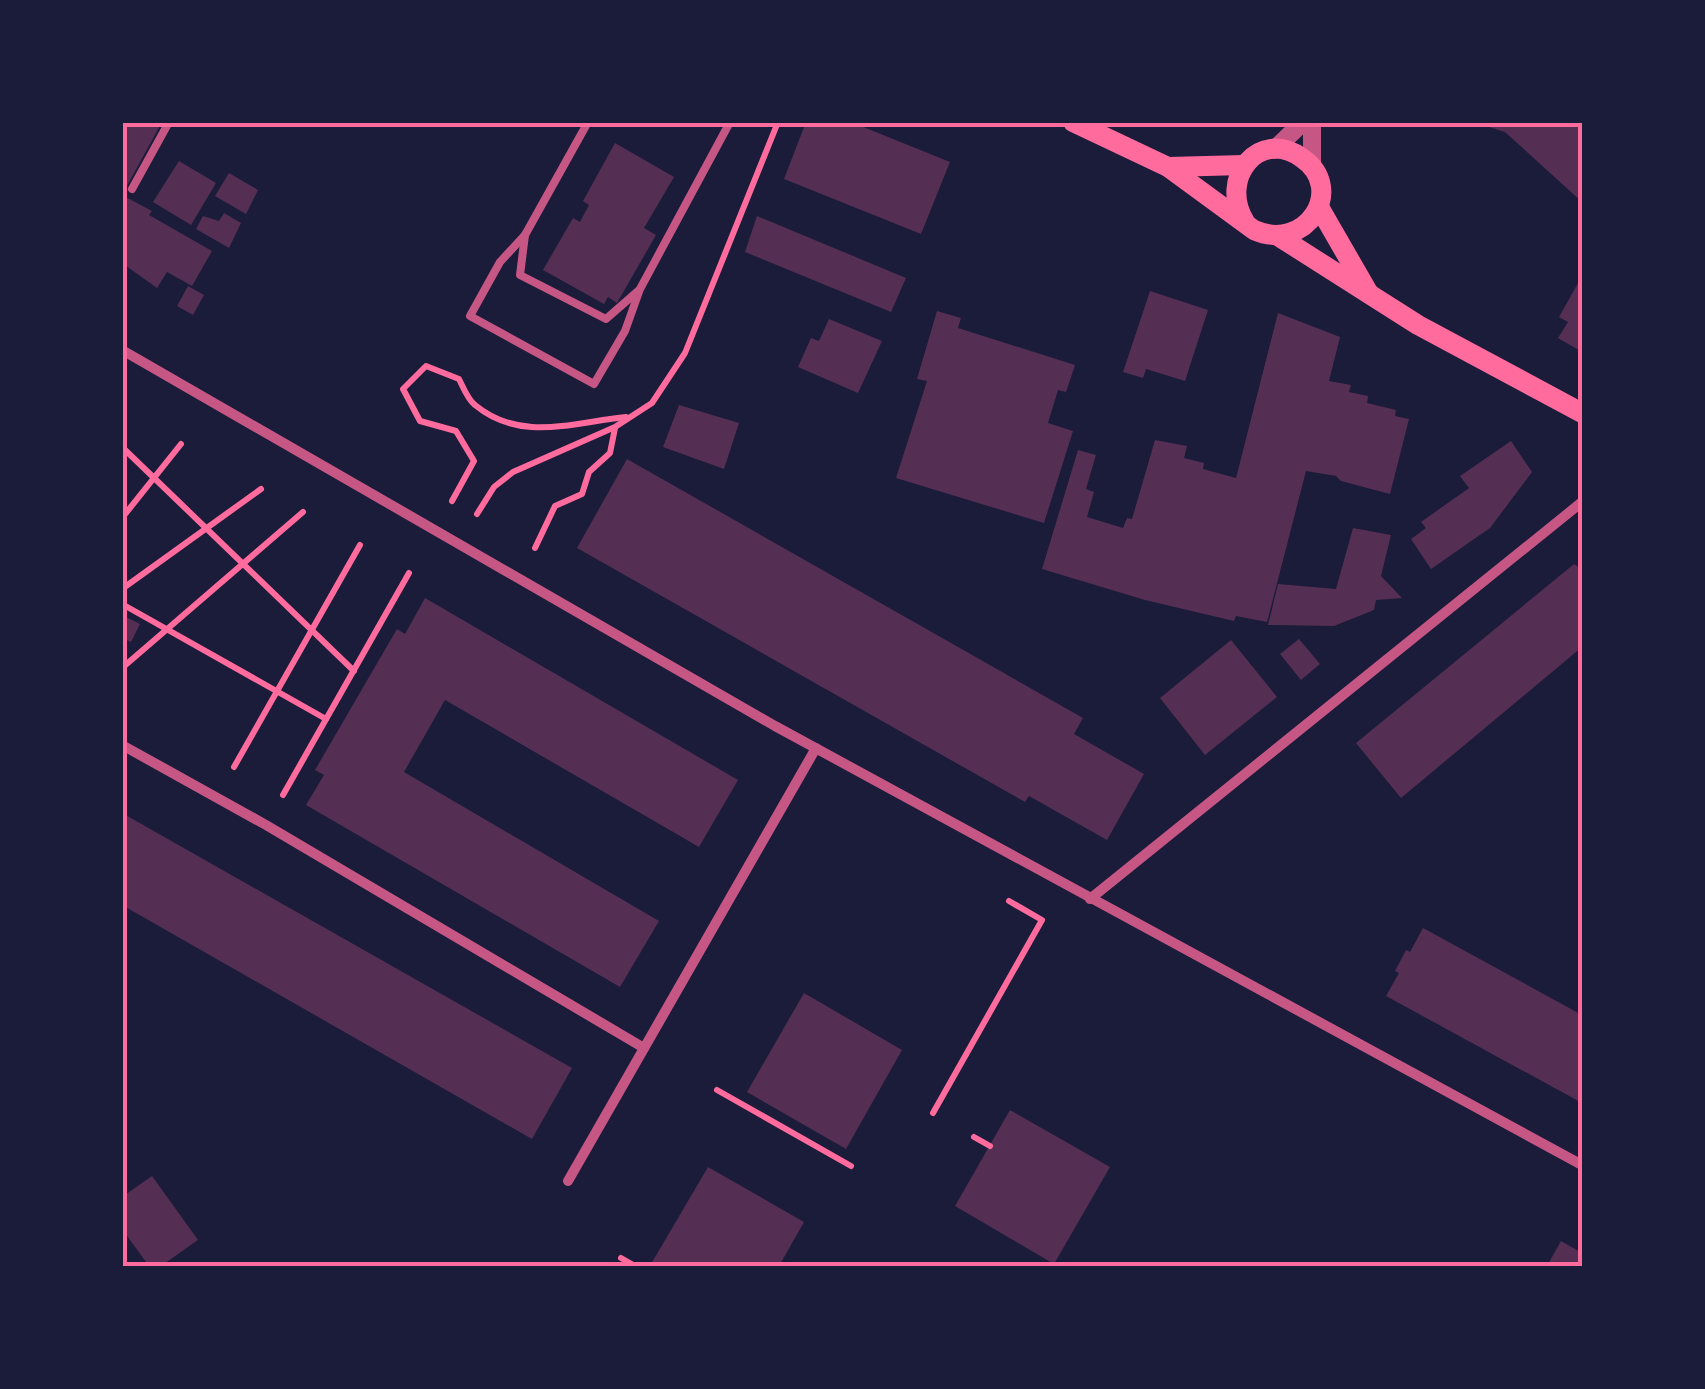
<svg xmlns="http://www.w3.org/2000/svg" width="1705" height="1389" viewBox="0 0 1705 1389" font-family="Inter,sans-serif">
  <style>
    .building { fill: #542f53 }
    .lines { fill: none; stroke-linecap: round; stroke-linejoin: round }
    .path { stroke: #ff6b9d; stroke-width: 6 }
    .service { stroke: #c65784; stroke-width: 8 }
    .minor { stroke: #c65784; stroke-width: 10 }
    .tertiary { stroke: #c65784; stroke-width: 18 }
    .secondary { stroke: #ff6b9d; stroke-width: 20 }
    .neatline { fill: none; stroke: #ff6b9d; stroke-width: 4 }
  </style>
  <rect width="100%" height="100%" fill="#1b1b3a"/>
  <g class="building">
    <polygon points="122,122 162,122 122,195"/>
    <polygon points="806,122 851,122 950,162 921,234 784,179"/>
    <polygon points="1473,122 1582,122 1582,202 1505,132"/>
    <polygon points="615,143 674,177 644,228 656,235 617,303 608,297 604,304 543,270 573,218 580,222 589,205 583,201"/>
    <polygon points="179,161 216,183 191,225 153,202"/>
    <polygon points="229,173 258,190 246,214 215,196"/>
    <polygon points="122,195 152,211 149,215 212,251 192,286 167,272 157,288 122,263"/>
    <polygon points="224,213 241,223 229,248 196,229 203,216 219,221"/>
    <polygon points="757,216 906,278 891,312 745,252"/>
    <polygon points="1582,276 1582,352 1558,338 1568,322 1559,317"/>
    <polygon points="188,286 204,295 193,315 177,306"/>
    <polygon points="1150,291 1208,310 1185,381 1146,369 1143,378 1123,372"/>
    <polygon points="937,311 961,318 958,328 1075,365 1066,392 1058,390 1048,423 1073,431 1044,523 896,478 927,381 917,379"/>
    <polygon points="1278,313 1340,337 1329,381 1351,385 1349,392 1368,396 1367,403 1396,410 1395,416 1409,419 1390,494 1341,481 1336,476 1306,471 1267,622 1236,616 1234,621 1145,600 1042,569 1078,450 1096,455 1086,489 1094,492 1087,517 1123,528 1127,518 1132,519 1155,440 1187,446 1184,458 1204,463 1203,469 1236,478"/>
    <polygon points="829,319 882,341 858,393 798,367 811,338 819,341"/>
    <polygon points="679,405 739,423 724,469 663,447"/>
    <polygon points="1511,441 1532,472 1490,528 1431,569 1411,539 1426,528 1421,522 1469,488 1460,476"/>
    <polygon points="627,459 1083,718 1074,734 1144,774 1107,840 1029,796 1025,802 577,548"/>
    <polygon points="1353,528 1391,535 1381,576 1402,598 1376,600 1374,610 1334,626 1268,625 1278,584 1336,589"/>
    <polygon points="1574,564 1582,569 1582,647 1401,798 1356,743"/>
    <polygon points="425,598 738,780 699,847 445,700 404,772 659,921 620,987 306,805 324,775 315,770 397,629 405,634"/>
    <polygon points="122,615 140,624 131,642 122,638"/>
    <polygon points="1299,639 1320,664 1301,680 1280,654"/>
    <polygon points="1231,640 1277,697 1205,755 1160,698"/>
    <polygon points="122,813 572,1068 532,1139 122,905"/>
    <polygon points="1423,928 1582,1015 1582,1103 1386,996 1399,973 1395,971 1406,950 1410,952"/>
    <polygon points="804,993 902,1050 846,1149 747,1092"/>
    <polygon points="1010,1110 1110,1167 1054,1264 955,1206"/>
    <polygon points="708,1167 804,1222 779,1266 651,1264"/>
    <polygon points="152,1176 198,1240 161,1266 149,1266 122,1229 122,1197"/>
    <polygon points="1561,1241 1582,1253 1582,1266 1547,1266"/>
  </g>
  <g class="lines">
    <g class="path">
      <polyline points="122,447 354,671"/>
      <path d="M452 501 474 461 456 431 420 421 403 389 426 366 459 379C463 387 468 400 475 405 521 443 574 422 626 417"/>
      <polyline points="477,514 494,487 513,472 615,427 652,403 685,353 778,122"/>
      <polyline points="122,518 181,444"/>
      <polyline points="535,548 555,506 582,494 589,472 610,453 615,428"/>
      <polyline points="122,589 261,489"/>
      <polyline points="122,604 326,719"/>
      <polyline points="122,668 303,512"/>
      <polyline points="234,767 360,545"/>
      <polyline points="283,795 409,573"/>
      <polyline points="717,1090 851,1166"/>
      <polyline points="933,1113 1042,920 1009,901"/>
      <polyline points="974,1137 990,1146"/>
      <polyline points="621,1258 635,1266"/>
    </g>
    <g class="service">
      <polyline points="588,122 525,235 500,262 470,316 594,384 625,331 640,289 730,122"/>
      <polyline points="132,189 169,122"/>
      <polyline points="525,235 520,275 606,319 638,291"/>
    </g>
    <g class="minor">
      <polyline points="122,350 775,726 1582,1165"/>
      <polyline points="122,745 266,825 644,1048"/>
      <polyline points="1090,899 1582,502"/>
      <polyline points="568,1181 816,748"/>
    </g>
    <g class="tertiary">
      <polyline points="1274,150 1303,122"/>
      <polyline points="1312,166 1312,122"/>
    </g>
    <g class="secondary">
      <path d="M1073 122 1168 167 1254 230C1306 253 1347 189 1302 158 1259 127 1218 179 1245 222"/>
      <polyline points="1168,167 1244,165"/>
      <polyline points="1319,207 1368,292"/>
      <polyline points="1278,236 1418,325 1582,413"/>
    </g>
  </g>
  <rect width="1705" height="1389" fill="none" stroke="#1b1b3a" stroke-width="250"/>
  <rect x="125" y="125" width="1455" height="1139" class="neatline"/>
</svg>
